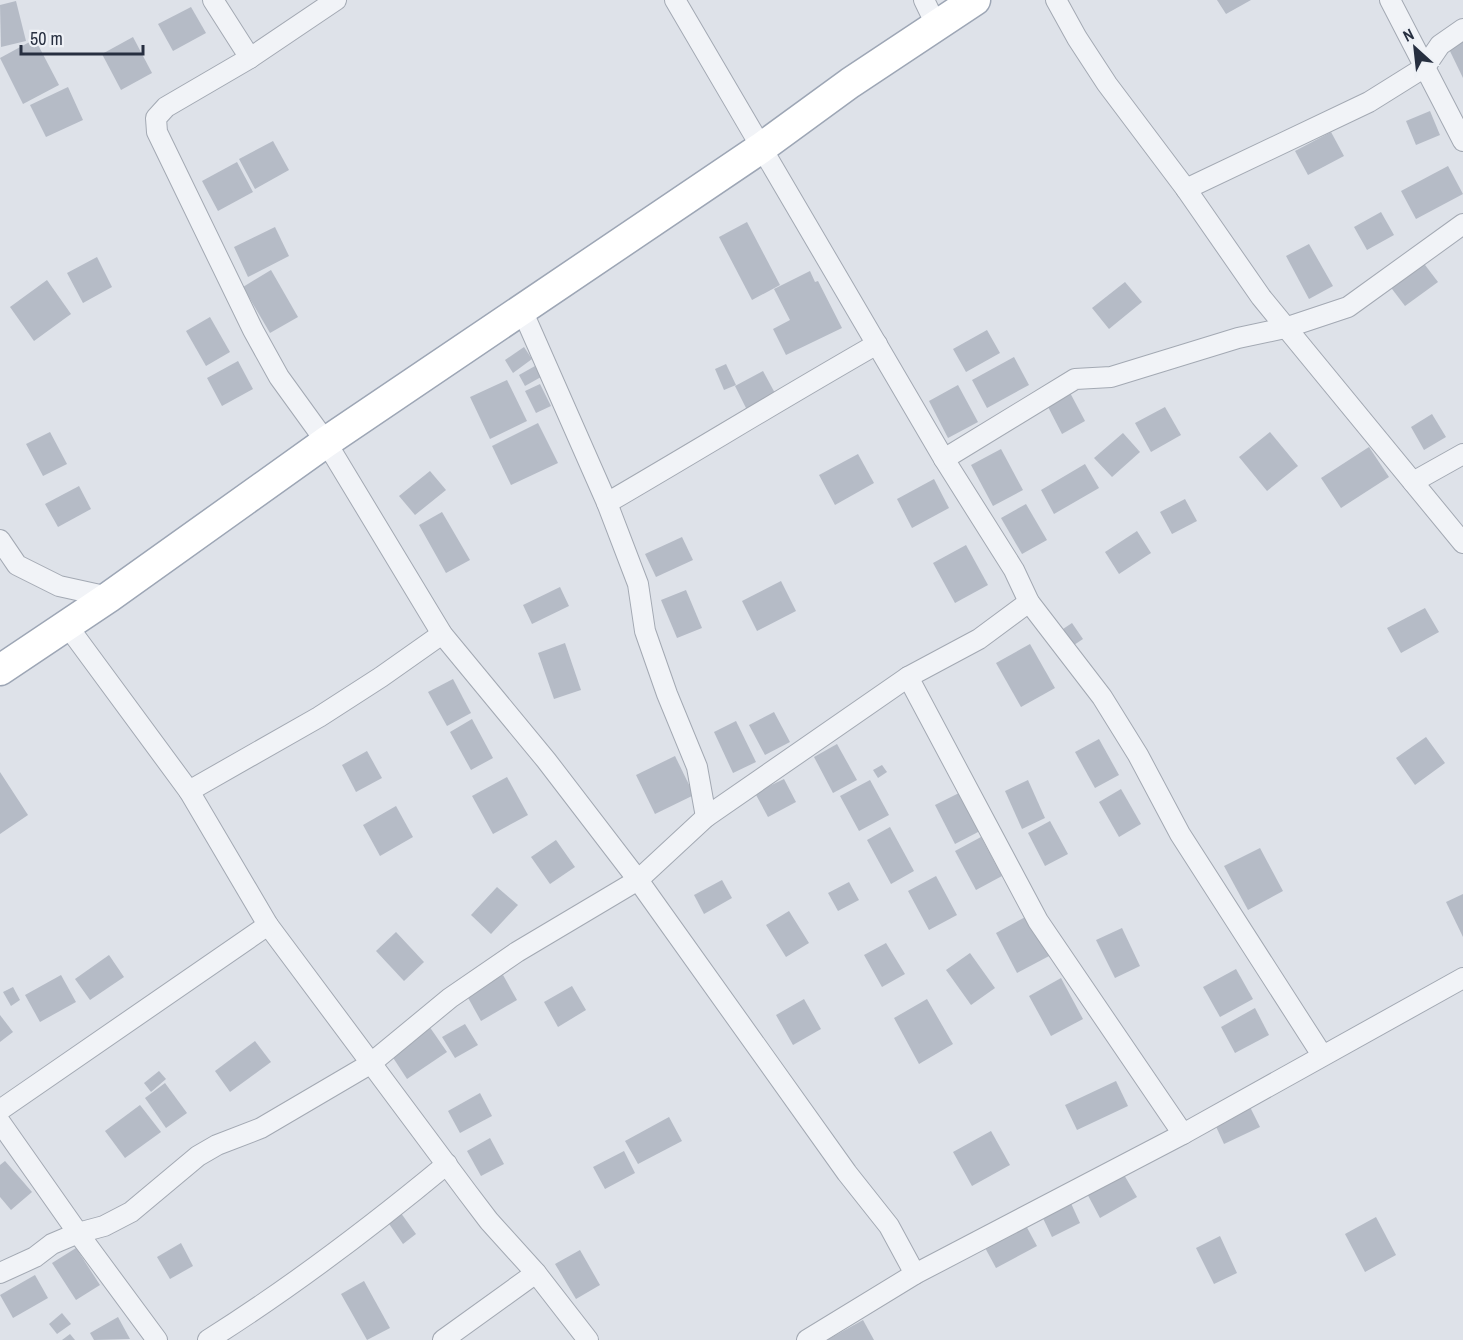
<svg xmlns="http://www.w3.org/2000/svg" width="1463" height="1340" viewBox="0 0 1463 1340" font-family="'Archivo Narrow',sans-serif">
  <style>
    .building { fill: #b5bbc6 }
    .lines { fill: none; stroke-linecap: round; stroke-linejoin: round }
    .street-casing { stroke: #a3a9b3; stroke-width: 22 }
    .primary-casing { stroke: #9da6b5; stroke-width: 33 }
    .street { stroke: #f1f3f7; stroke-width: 20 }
    .primary { stroke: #fff; stroke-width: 30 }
  </style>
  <rect width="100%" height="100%" fill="#dee2e9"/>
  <g class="building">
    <polygon points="1217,0 1251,0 1226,14"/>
    <polygon points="16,1 26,41 1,47 0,5"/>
    <polygon points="191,7 206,33 173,51 158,24"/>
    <polygon points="133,37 152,73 121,90 102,54"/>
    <polygon points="35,39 59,85 23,104 0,58"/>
    <polygon points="1463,40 1463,78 1448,47"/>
    <polygon points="68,87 83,120 46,137 30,105"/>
    <polygon points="1430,111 1440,135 1416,145 1406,121"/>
    <polygon points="1331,132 1344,156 1308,175 1295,151"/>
    <polygon points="273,141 289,170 255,189 239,159"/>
    <polygon points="237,162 253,192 218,211 202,181"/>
    <polygon points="1448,166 1463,194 1416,219 1401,191"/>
    <polygon points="1381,212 1394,235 1367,250 1354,227"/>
    <polygon points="747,222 780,285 752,300 719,237"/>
    <polygon points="275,227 289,256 248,277 234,247"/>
    <polygon points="1309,244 1333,286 1309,299 1286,256"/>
    <polygon points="97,257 112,287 83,303 67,273"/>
    <polygon points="1422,261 1438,282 1405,306 1389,285"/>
    <polygon points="271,270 298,317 270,333 243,287"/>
    <polygon points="810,271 815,282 818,281 842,328 786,355 773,329 790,320 774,289"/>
    <polygon points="47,280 71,314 34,341 10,307"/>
    <polygon points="1125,282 1142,302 1109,329 1092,308"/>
    <polygon points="210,317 230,352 206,366 186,331"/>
    <polygon points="987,330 1000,353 966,372 953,349"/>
    <polygon points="524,347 532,359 513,373 505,360"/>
    <polygon points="1014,357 1029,385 987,408 972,380"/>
    <polygon points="238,361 253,389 222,406 207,378"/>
    <polygon points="726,364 736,385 724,390 715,369"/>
    <polygon points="535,366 541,377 525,386 519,375"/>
    <polygon points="763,371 776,395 747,410 735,386"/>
    <polygon points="507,380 527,421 490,439 470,397"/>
    <polygon points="540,384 551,406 536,413 525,391"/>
    <polygon points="958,385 978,422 948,438 929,401"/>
    <polygon points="1068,389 1085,421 1062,434 1045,401"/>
    <polygon points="1165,407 1181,435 1151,452 1135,423"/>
    <polygon points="1432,414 1446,437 1424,450 1411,427"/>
    <polygon points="538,423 558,463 511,485 492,446"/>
    <polygon points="50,432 67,464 43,476 26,444"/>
    <polygon points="1270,432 1298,466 1267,491 1239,457"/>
    <polygon points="1123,433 1140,452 1112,477 1094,458"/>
    <polygon points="1369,447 1389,477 1341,508 1321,478"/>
    <polygon points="1001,449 1023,490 993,506 971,465"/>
    <polygon points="858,454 874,483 835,505 819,475"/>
    <polygon points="1085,464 1099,488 1054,514 1041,490"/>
    <polygon points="430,471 446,490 415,515 399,496"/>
    <polygon points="934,479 949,508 912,528 897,499"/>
    <polygon points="79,486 91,509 58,527 45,504"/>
    <polygon points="1185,499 1197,521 1172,534 1160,512"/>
    <polygon points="1026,504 1047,540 1022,554 1001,518"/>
    <polygon points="442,512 470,560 446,573 419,525"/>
    <polygon points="1137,531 1151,553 1119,574 1105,552"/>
    <polygon points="682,537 693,560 656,577 645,554"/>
    <polygon points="966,545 988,585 955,603 933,563"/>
    <polygon points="781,581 796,611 757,631 742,601"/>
    <polygon points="560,587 569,606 532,624 523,605"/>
    <polygon points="686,590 702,628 677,638 661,600"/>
    <polygon points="1425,608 1439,632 1401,653 1387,628"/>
    <polygon points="1072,623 1083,639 1074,645 1063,629"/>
    <polygon points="565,643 581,690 554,699 538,653"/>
    <polygon points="1030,644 1055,688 1021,707 996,663"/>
    <polygon points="453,679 471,713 447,726 428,692"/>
    <polygon points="774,712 790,742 765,755 749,725"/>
    <polygon points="472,719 493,758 471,770 450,732"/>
    <polygon points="736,721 756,762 733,773 714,732"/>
    <polygon points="1426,737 1445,763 1415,785 1396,758"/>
    <polygon points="1099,739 1119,775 1095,788 1075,752"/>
    <polygon points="837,744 857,780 833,793 814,757"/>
    <polygon points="367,751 382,778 356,792 342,765"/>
    <polygon points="675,756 694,795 655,814 636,775"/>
    <polygon points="882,765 887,772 878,778 873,770"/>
    <polygon points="0,772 28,815 0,834"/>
    <polygon points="507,777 528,815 493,834 472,796"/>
    <polygon points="784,779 796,802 768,817 755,793"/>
    <polygon points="870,780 889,815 859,831 840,796"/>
    <polygon points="1028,780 1045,818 1022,829 1005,791"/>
    <polygon points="1121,789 1141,824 1119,837 1099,802"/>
    <polygon points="961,792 980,831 955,844 935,805"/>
    <polygon points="396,806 413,837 380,856 363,825"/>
    <polygon points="1050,821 1068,854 1045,866 1028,833"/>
    <polygon points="890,827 914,871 891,884 867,840"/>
    <polygon points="981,837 1002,876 976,890 955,851"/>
    <polygon points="556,840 575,867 550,884 531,857"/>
    <polygon points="1260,848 1283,891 1248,910 1224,866"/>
    <polygon points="936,876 957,915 929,930 908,891"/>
    <polygon points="722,880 732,898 704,914 694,895"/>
    <polygon points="849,882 859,900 838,911 828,893"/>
    <polygon points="497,887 518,905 491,934 471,915"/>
    <polygon points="1463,894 1463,937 1446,902"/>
    <polygon points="789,911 809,943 786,957 766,925"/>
    <polygon points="1029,915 1051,955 1017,973 996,933"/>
    <polygon points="1122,928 1140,966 1115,978 1096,940"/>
    <polygon points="396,932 424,962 404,981 376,951"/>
    <polygon points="886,943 905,974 882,987 864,955"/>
    <polygon points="970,953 995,988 971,1005 946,970"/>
    <polygon points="109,955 124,977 90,1000 75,979"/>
    <polygon points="1236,969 1253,999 1220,1017 1203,987"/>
    <polygon points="61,975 76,1002 40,1022 25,995"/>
    <polygon points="503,975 517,1000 481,1021 467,996"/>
    <polygon points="1061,978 1083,1019 1051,1036 1029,996"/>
    <polygon points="572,986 586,1010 558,1027 544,1002"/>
    <polygon points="13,987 20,1000 11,1006 3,992"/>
    <polygon points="804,999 821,1029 793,1045 776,1015"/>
    <polygon points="927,999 953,1044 919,1064 894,1018"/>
    <polygon points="1255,1008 1269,1035 1235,1053 1221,1027"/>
    <polygon points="0,1015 13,1032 0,1042"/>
    <polygon points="465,1024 478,1045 455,1058 442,1037"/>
    <polygon points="429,1026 447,1052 407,1079 390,1053"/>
    <polygon points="255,1041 271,1062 230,1092 215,1071"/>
    <polygon points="159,1071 166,1079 151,1092 144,1083"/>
    <polygon points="1116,1081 1128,1106 1077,1130 1065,1105"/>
    <polygon points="165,1083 187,1113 166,1128 145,1098"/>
    <polygon points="480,1093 492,1116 460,1133 448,1111"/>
    <polygon points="1248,1103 1260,1127 1224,1144 1213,1120"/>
    <polygon points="140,1105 161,1132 125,1158 105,1131"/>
    <polygon points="669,1117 682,1141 638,1164 625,1141"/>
    <polygon points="991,1131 1010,1165 972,1186 953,1152"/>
    <polygon points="490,1138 504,1164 481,1176 467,1151"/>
    <polygon points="624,1151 635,1173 605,1189 593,1167"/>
    <polygon points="5,1161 32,1192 11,1210 0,1197 0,1165"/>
    <polygon points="1120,1168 1137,1197 1100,1218 1084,1188"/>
    <polygon points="1069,1199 1080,1223 1052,1237 1040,1212"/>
    <polygon points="398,1209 416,1234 403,1244 385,1218"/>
    <polygon points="1376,1217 1396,1255 1365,1272 1345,1234"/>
    <polygon points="1024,1222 1037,1246 996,1268 983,1244"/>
    <polygon points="1220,1236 1237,1273 1214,1284 1196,1248"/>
    <polygon points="181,1243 193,1266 170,1279 157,1257"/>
    <polygon points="76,1248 100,1285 76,1300 52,1263"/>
    <polygon points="580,1250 600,1285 576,1299 555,1264"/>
    <polygon points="35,1275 48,1298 13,1318 0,1295"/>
    <polygon points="364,1281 390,1328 367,1340 341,1294"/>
    <polygon points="62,1313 71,1324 57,1334 49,1324"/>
    <polygon points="118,1317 130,1339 94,1340 90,1333"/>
    <polygon points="863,1320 874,1340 827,1340"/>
    <polygon points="70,1334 75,1340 62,1340"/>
  </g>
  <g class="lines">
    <g class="street-casing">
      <g id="street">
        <polyline points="213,0 250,58"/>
        <polyline points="336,0 250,58 166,107 156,118 157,132 253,330 279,377 326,442 442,634 546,760 638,880 847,1173 889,1226 915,1274"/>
        <polyline points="675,0 944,459 1014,570 1029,602 1102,697 1138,755 1180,834 1322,1055"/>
        <polyline points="924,0 937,27"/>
        <polyline points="1056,0 1077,38 1107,84 1186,189 1261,297 1463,543"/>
        <polyline points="1390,0 1463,141"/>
        <polyline points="1186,189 1369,102 1425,67 1440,45 1463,29"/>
        <polyline points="522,310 607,503 638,584 645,631 667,694 697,767 706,817"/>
        <polyline points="944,459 1075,379 1111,377 1238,338 1285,328 1348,307 1463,224"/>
        <polyline points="1413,482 1463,454"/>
        <path d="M607 503C698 450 786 396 877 344"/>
        <polyline points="0,540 17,565 59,586 109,597"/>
        <polyline points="66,624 189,791 268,925 467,1192 489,1221 536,1273 588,1340"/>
        <polyline points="908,677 1038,921 1183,1134"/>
        <polyline points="189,791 319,717 381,677 442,634"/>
        <polyline points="0,1110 268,925"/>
        <polyline points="0,1122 78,1233 157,1340"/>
        <polyline points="0,1273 35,1257 52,1244 78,1233 104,1226 131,1212 198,1156 217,1145 261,1128 370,1064 450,998 517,952 638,880 706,817 908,677 979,639 1029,602"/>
        <path d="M208 1340C292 1287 371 1227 447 1164"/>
        <polyline points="443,1340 536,1273"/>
        <polyline points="807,1340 915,1274 1183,1134 1463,978"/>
      </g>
    </g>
    <g class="primary-casing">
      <polyline id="primary" points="0,670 109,597 326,442 761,148 850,83 975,0"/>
    </g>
    <use href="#street" class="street"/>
    <use href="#primary" class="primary"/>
  </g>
  <g transform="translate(1415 48) rotate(333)" stroke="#eef1f6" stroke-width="4.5" paint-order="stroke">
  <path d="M0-4.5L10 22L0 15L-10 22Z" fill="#272f40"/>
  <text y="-9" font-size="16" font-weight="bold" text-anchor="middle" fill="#272f40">N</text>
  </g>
  <path d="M21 45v9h122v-9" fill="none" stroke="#272f40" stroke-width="3"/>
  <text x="30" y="45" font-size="18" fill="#272f40" stroke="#eef1f6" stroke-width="4.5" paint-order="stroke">50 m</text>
</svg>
